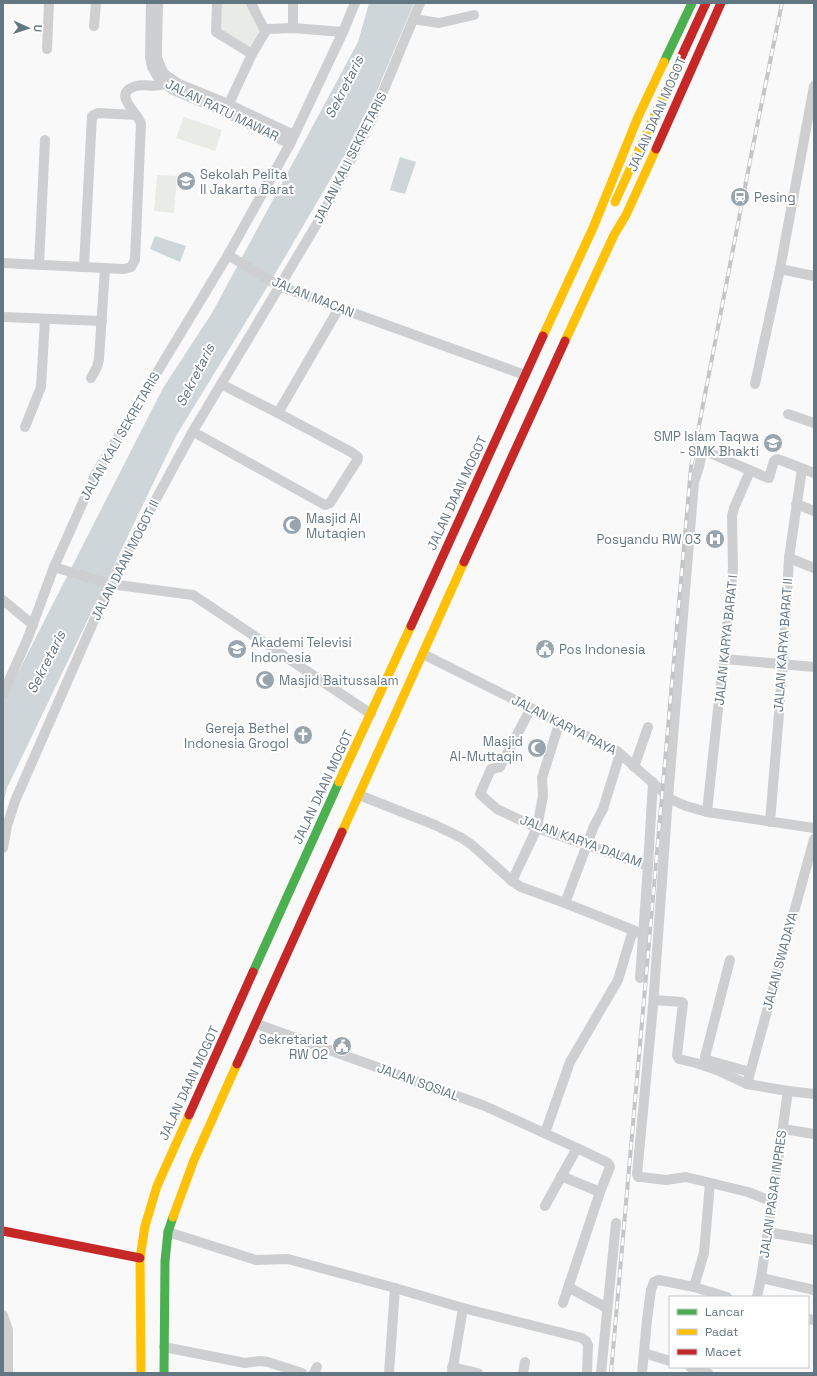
<svg xmlns="http://www.w3.org/2000/svg" width="817" height="1376" viewBox="0 0 817 1376" font-family="'Space Grotesk',sans-serif">
  <style>
    .green { fill: #e8ebe6 }
    .water { fill: #ced6d9 }
    .lines { fill: none; stroke-linecap: round; stroke-linejoin: round }
    .street { stroke: #cecfd0; stroke-width: 10 }
    .fast { stroke: #4caf50; stroke-width: 9 }
    .slow { stroke: #ffc107; stroke-width: 9 }
    .jam { stroke: #c62828; stroke-width: 9 }
    .rail-casing { stroke: #c3c5c6; stroke-width: 4 }
    .rail { stroke: #fff; stroke-width: 2.5; stroke-dasharray: 8; stroke-linecap: butt }
    .labels { text-anchor: middle; dominant-baseline: central; stroke-width: 4; stroke-linejoin: round; paint-order: stroke }
    .street-label { font-size: 13px; fill: #657683; stroke: #fff }
    .poi-label { font-size: 13px; fill: #657683; stroke: #fff; text-anchor: start }
    .water-label { font-size: 14px; font-style: italic; fill: #60757c; stroke: #fff }
  </style>
  <rect width="100%" height="100%" fill="#f9f9f9"/>
  <g class="green">
    <polygon points="219,3 247,3 256,24 260,30 251,48 218,29"/>
    <polygon points="184,117 222,130 215,151 176,138"/>
    <polygon points="157,175 177,176 174,213 154,211"/>
  </g>
  <g class="water">
    <polygon points="369,3 414,3 363,124 272,279 176,436 7,788 3,804 3,702 6,696 163,388 212,313 358,42"/>
    <polygon points="400,157 416,162 405,194 390,190"/>
    <polygon points="155,236 186,246 180,262 150,249"/>
  </g>
  <g class="lines">
    <g class="street">
      <polyline points="151,3 150,57 152,67 159,79 173,90 225,112 290,144"/>
      <polyline points="158,3 157,48 157,58 163,72 167,76 179,84 228,104 294,135"/>
      <polyline points="217,3 216,32 252,54"/>
      <polyline points="251,3 265,31"/>
      <polyline points="413,19 439,23 474,15"/>
      <polyline points="94,26 96,3"/>
      <polyline points="293,28 293,3"/>
      <polyline points="47,49 49,3"/>
      <polyline points="226,110 252,54 267,29 293,28 343,32"/>
      <polyline points="228,255 279,286 525,375"/>
      <path d="M3 263 124 269 131 267 135 260 141 124C139 113 110 94 136 86 144 84 153 87 161 85L168 77"/>
      <polyline points="39,264 45,140"/>
      <polyline points="84,266 92,116 98,113 136,115"/>
      <polyline points="780,269 814,276"/>
      <polyline points="3,317 102,321"/>
      <polyline points="91,378 97,367 99,359 105,268"/>
      <polyline points="755,384 780,269 814,86"/>
      <polyline points="278,413 339,308"/>
      <polyline points="788,414 814,423"/>
      <polyline points="25,427 41,387 45,319"/>
      <polyline points="199,435 325,505 330,503 358,459 358,457 351,452 278,413 221,384"/>
      <polyline points="796,504 814,511"/>
      <polyline points="789,558 814,568"/>
      <polyline points="54,567 110,584 193,595 371,714"/>
      <polyline points="3,600 33,625"/>
      <polyline points="423,654 617,751 662,791 668,798 686,806 707,812 814,828"/>
      <polyline points="724,659 814,667"/>
      <polyline points="3,694 27,640 54,567 95,475 228,255 290,144 343,32 355,3"/>
      <polyline points="531,708 500,767 491,769 480,794 497,809 537,828 648,866"/>
      <polyline points="634,767 648,727"/>
      <polyline points="359,795 435,825 462,838 472,845 512,881 521,887 565,903 633,930 643,935"/>
      <polyline points="707,812 733,569 732,516 734,508 750,471"/>
      <polyline points="770,822 783,665 789,558 802,469"/>
      <polyline points="3,848 7,826 15,801 110,584 193,431 321,217 370,123 420,3"/>
      <polyline points="512,881 537,828 543,796 542,778 560,721"/>
      <polyline points="565,903 594,826 603,809 620,754"/>
      <polyline points="730,960 705,1057 707,1060 750,1072"/>
      <polyline points="640,978 648,866 653,782"/>
      <polyline points="654,1000 682,1002 683,1003 677,1055 679,1059 696,1063 717,1070 747,1084 788,1091 814,1094"/>
      <polyline points="257,1024 485,1106 577,1148 545,1206"/>
      <polyline points="747,1084 814,839"/>
      <polyline points="783,1129 814,1134"/>
      <polyline points="545,1133 570,1062 618,980 633,930"/>
      <polyline points="561,1176 600,1192"/>
      <polyline points="771,1201 748,1192 686,1177 666,1180 641,1177 638,1177 637,1174 653,1006 668,798 694,482 699,467 702,452 705,451 768,478 769,478 774,461 777,459 783,461 814,473"/>
      <polyline points="168,1232 256,1260 288,1259 395,1288"/>
      <polyline points="767,1232 814,1240"/>
      <polyline points="761,1278 814,1290"/>
      <polyline points="568,1287 607,1308"/>
      <polyline points="694,1287 704,1253 710,1183"/>
      <polyline points="757,1297 761,1278 788,1091"/>
      <polyline points="563,1303 600,1192 610,1167 608,1163 577,1148"/>
      <polyline points="3,1315 8,1330 8,1373"/>
      <polyline points="808,1319 814,1320"/>
      <polyline points="164,1347 245,1363 260,1361 268,1362 302,1373"/>
      <polyline points="644,1353 670,1361"/>
      <polyline points="452,1367 478,1373"/>
      <polyline points="690,1367 708,1373"/>
      <polyline points="314,1373 317,1367"/>
      <polyline points="389,1373 395,1288 463,1308 582,1338 586,1341 588,1345 587,1373"/>
      <polyline points="452,1373 463,1308"/>
      <polyline points="523,1373 525,1362"/>
      <polyline points="601,1373 616,1223"/>
      <polyline points="642,1373 647,1320 651,1290 654,1282 659,1280 694,1287 727,1297"/>
    </g>
    <g class="fast">
      <polyline points="664,62 692,3"/>
      <polyline points="253,972 339,782"/>
      <polyline points="164,1373 165,1261 168,1232 173,1217"/>
    </g>
    <g class="slow">
      <polyline points="615,202 678,64"/>
      <polyline points="543,336 593,228 638,117 664,62"/>
      <polyline points="565,341 614,235 626,215 656,149"/>
      <polyline points="339,782 411,626"/>
      <polyline points="342,832 464,562"/>
      <polyline points="173,1217 194,1160 237,1064"/>
      <polyline points="141,1373 140,1258 145,1226 157,1186 189,1115"/>
    </g>
    <g class="jam">
      <polyline points="678,64 706,3"/>
      <polyline points="656,149 721,3"/>
      <polyline points="464,562 565,341"/>
      <polyline points="411,626 543,336"/>
      <polyline points="237,1064 342,832"/>
      <polyline points="189,1115 253,972"/>
      <polyline points="3,1231 140,1258"/>
    </g>
    <g class="rail-casing">
      <polyline id="rail" points="611,1373 691,467 752,151 782,3"/>
    </g>
    <use href="#rail" class="rail"/>
  </g>
  <defs>
    <g id="school-disc" transform="scale(1)"><circle r="9.5" fill="#99a4ac" stroke="#fff"/><path d="M0-5L7-2L0 1L-7-2ZM-4 1L0 2.5L4 1V4Q0 6-4 4Z" fill="#fff"/></g>
    <g id="station-disc" transform="scale(1)"><circle r="9.5" fill="#99a4ac" stroke="#fff"/><path d="M-3-6H3Q5-6 5-4V2Q5 4 3 4L4.5 6H3L1.5 4h-3L-3 6H-4.5L-3 4Q-5 4-5 2V-4Q-5-6-3-6ZM-3.5-4v3h7v-3ZM-3.5 1v1.5H-2V1ZM2 1v1.5H3.5V1Z" fill="#fff"/></g>
    <g id="mosque-disc" transform="scale(1)"><circle r="9.5" fill="#99a4ac" stroke="#fff"/><path d="M3.5-4.9A6 6 0 1 0 3.5 4.9A5 5 0 1 1 3.5-4.9Z" fill="#fff"/></g>
    <g id="hospital-disc" transform="scale(1)"><circle r="9.5" fill="#99a4ac" stroke="#fff"/><path d="M-5-5h3v3.5h4V-5h3V5h-3V1.5h-4V5h-3Z" fill="#fff"/></g>
    <g id="university-disc" transform="scale(1)"><circle r="9.5" fill="#99a4ac" stroke="#fff"/><path d="M0-5L7-2L0 1L-7-2ZM-4 1L0 2.5L4 1V4Q0 6-4 4Z" fill="#fff"/></g>
    <g id="civic-disc" transform="scale(1)"><circle r="9.5" fill="#99a4ac" stroke="#fff"/><path d="M-.6-6.5H3V-4.5H.6V-3L4-1V1h2V6H-6V1h2V-1L-.6-3ZM-1.2 2.5V6h2.4V2.5Z" fill="#fff"/></g>
    <g id="church-disc" transform="scale(1)"><circle r="9.5" fill="#99a4ac" stroke="#fff"/><path d="M-1.2-6h2.4v3.5h3.3v2.4h-3.3V6h-2.4V-.1h-3.3v-2.4h3.3Z" fill="#fff"/></g>
  </defs>
  <g fill-rule="evenodd">
    <use href="#school-disc" x="186" y="181"/>
    <use href="#station-disc" x="740" y="197"/>
    <use href="#school-disc" x="773" y="443"/>
    <use href="#mosque-disc" x="292" y="525"/>
    <use href="#hospital-disc" x="715" y="539"/>
    <use href="#university-disc" x="237" y="649"/>
    <use href="#civic-disc" x="545" y="649"/>
    <use href="#mosque-disc" x="265" y="680"/>
    <use href="#church-disc" x="303" y="735"/>
    <use href="#mosque-disc" x="537" y="748"/>
    <use href="#civic-disc" x="342" y="1046"/>
  </g>
  <g class="labels">
    <g class="street-label">
      <text transform="translate(222 110) rotate(26)">JALAN RATU MAWAR</text>
      <text transform="translate(657 114) rotate(-66)">JALAN DAAN MOGOT</text>
      <text transform="translate(350 158) rotate(-63)">JALAN KALI SEKRETARIS</text>
      <text transform="translate(313 297) rotate(22)">JALAN MACAN</text>
      <text transform="translate(120 436) rotate(-60)">JALAN KALI SEKRETARIS</text>
      <text transform="translate(457 493) rotate(-65)">JALAN DAAN MOGOT</text>
      <text transform="translate(125 560) rotate(-63)">JALAN DAAN MOGOT II</text>
      <text transform="translate(726 640) rotate(-84)">JALAN KARYA BARAT I</text>
      <text transform="translate(783 645) rotate(-86)">JALAN KARYA BARAT II</text>
      <text transform="translate(564 725) rotate(27)">JALAN KARYA RAYA</text>
      <text transform="translate(323 787) rotate(-65)">JALAN DAAN MOGOT</text>
      <text transform="translate(581 841) rotate(20)">JALAN KARYA DALAM</text>
      <text transform="translate(780 961) rotate(-75)">JALAN SWADAYA</text>
      <text transform="translate(418 1082) rotate(20)">JALAN SOSIAL</text>
      <text transform="translate(189 1083) rotate(-65)">JALAN DAAN MOGOT</text>
      <text transform="translate(773 1194) rotate(-82)">JALAN PASAR INPRES</text>
    </g>
    <g class="poi-label">
      <text x="200" y="174">Sekolah Pelita<tspan x="200" dy="15">II Jakarta Barat</tspan></text>
      <text x="754" y="197">Pesing</text>
      <text x="759" y="436" text-anchor="end">SMP Islam Taqwa<tspan x="759" dy="15">- SMK Bhakti</tspan></text>
      <text x="306" y="518">Masjid Al<tspan x="306" dy="15">Mutaqien</tspan></text>
      <text x="701" y="539" text-anchor="end">Posyandu RW 03</text>
      <text x="251" y="642">Akademi Televisi<tspan x="251" dy="15">Indonesia</tspan></text>
      <text x="559" y="649">Pos Indonesia</text>
      <text x="279" y="680">Masjid Baitussalam</text>
      <text x="289" y="728" text-anchor="end">Gereja Bethel<tspan x="289" dy="15">Indonesia Grogol</tspan></text>
      <text x="523" y="741" text-anchor="end">Masjid<tspan x="523" dy="15">Al-Muttaqin</tspan></text>
      <text x="328" y="1039" text-anchor="end">Sekretariat<tspan x="328" dy="15">RW 02</tspan></text>
    </g>
    <g class="water-label">
      <text transform="translate(344 87) rotate(-63)">Sekretaris</text>
      <text transform="translate(195 375) rotate(-63)">Sekretaris</text>
      <text transform="translate(46 662) rotate(-63)">Sekretaris</text>
    </g>
  </g>
  <rect width="817" height="1376" fill="none" stroke="#657683" stroke-width="8"/>
  <rect x="669" y="1296" width="140" height="72" fill="#ffffff" stroke="#c1c8cd"/>
  <rect x="677" y="1309" width="20" height="6" fill="#4caf50" stroke="#c1c8cd"/>
  <text x="705" y="1316" font-size="12" fill="#657683">Lancar</text>
  <rect x="677" y="1329" width="20" height="6" fill="#ffc107" stroke="#c1c8cd"/>
  <text x="705" y="1336" font-size="12" fill="#657683">Padat</text>
  <rect x="677" y="1349" width="20" height="6" fill="#c62828" stroke="#c1c8cd"/>
  <text x="705" y="1356" font-size="12" fill="#657683">Macet</text>
  <g transform="translate(28 28) rotate(93)" stroke="#ffffff" stroke-width="3" paint-order="stroke">
  <path d="M0-3L7 15L0 10L-7 15Z" fill="#657683"/>
  <text y="-6" font-size="11" font-weight="bold" text-anchor="middle" fill="#657683">U</text>
  </g>
</svg>
